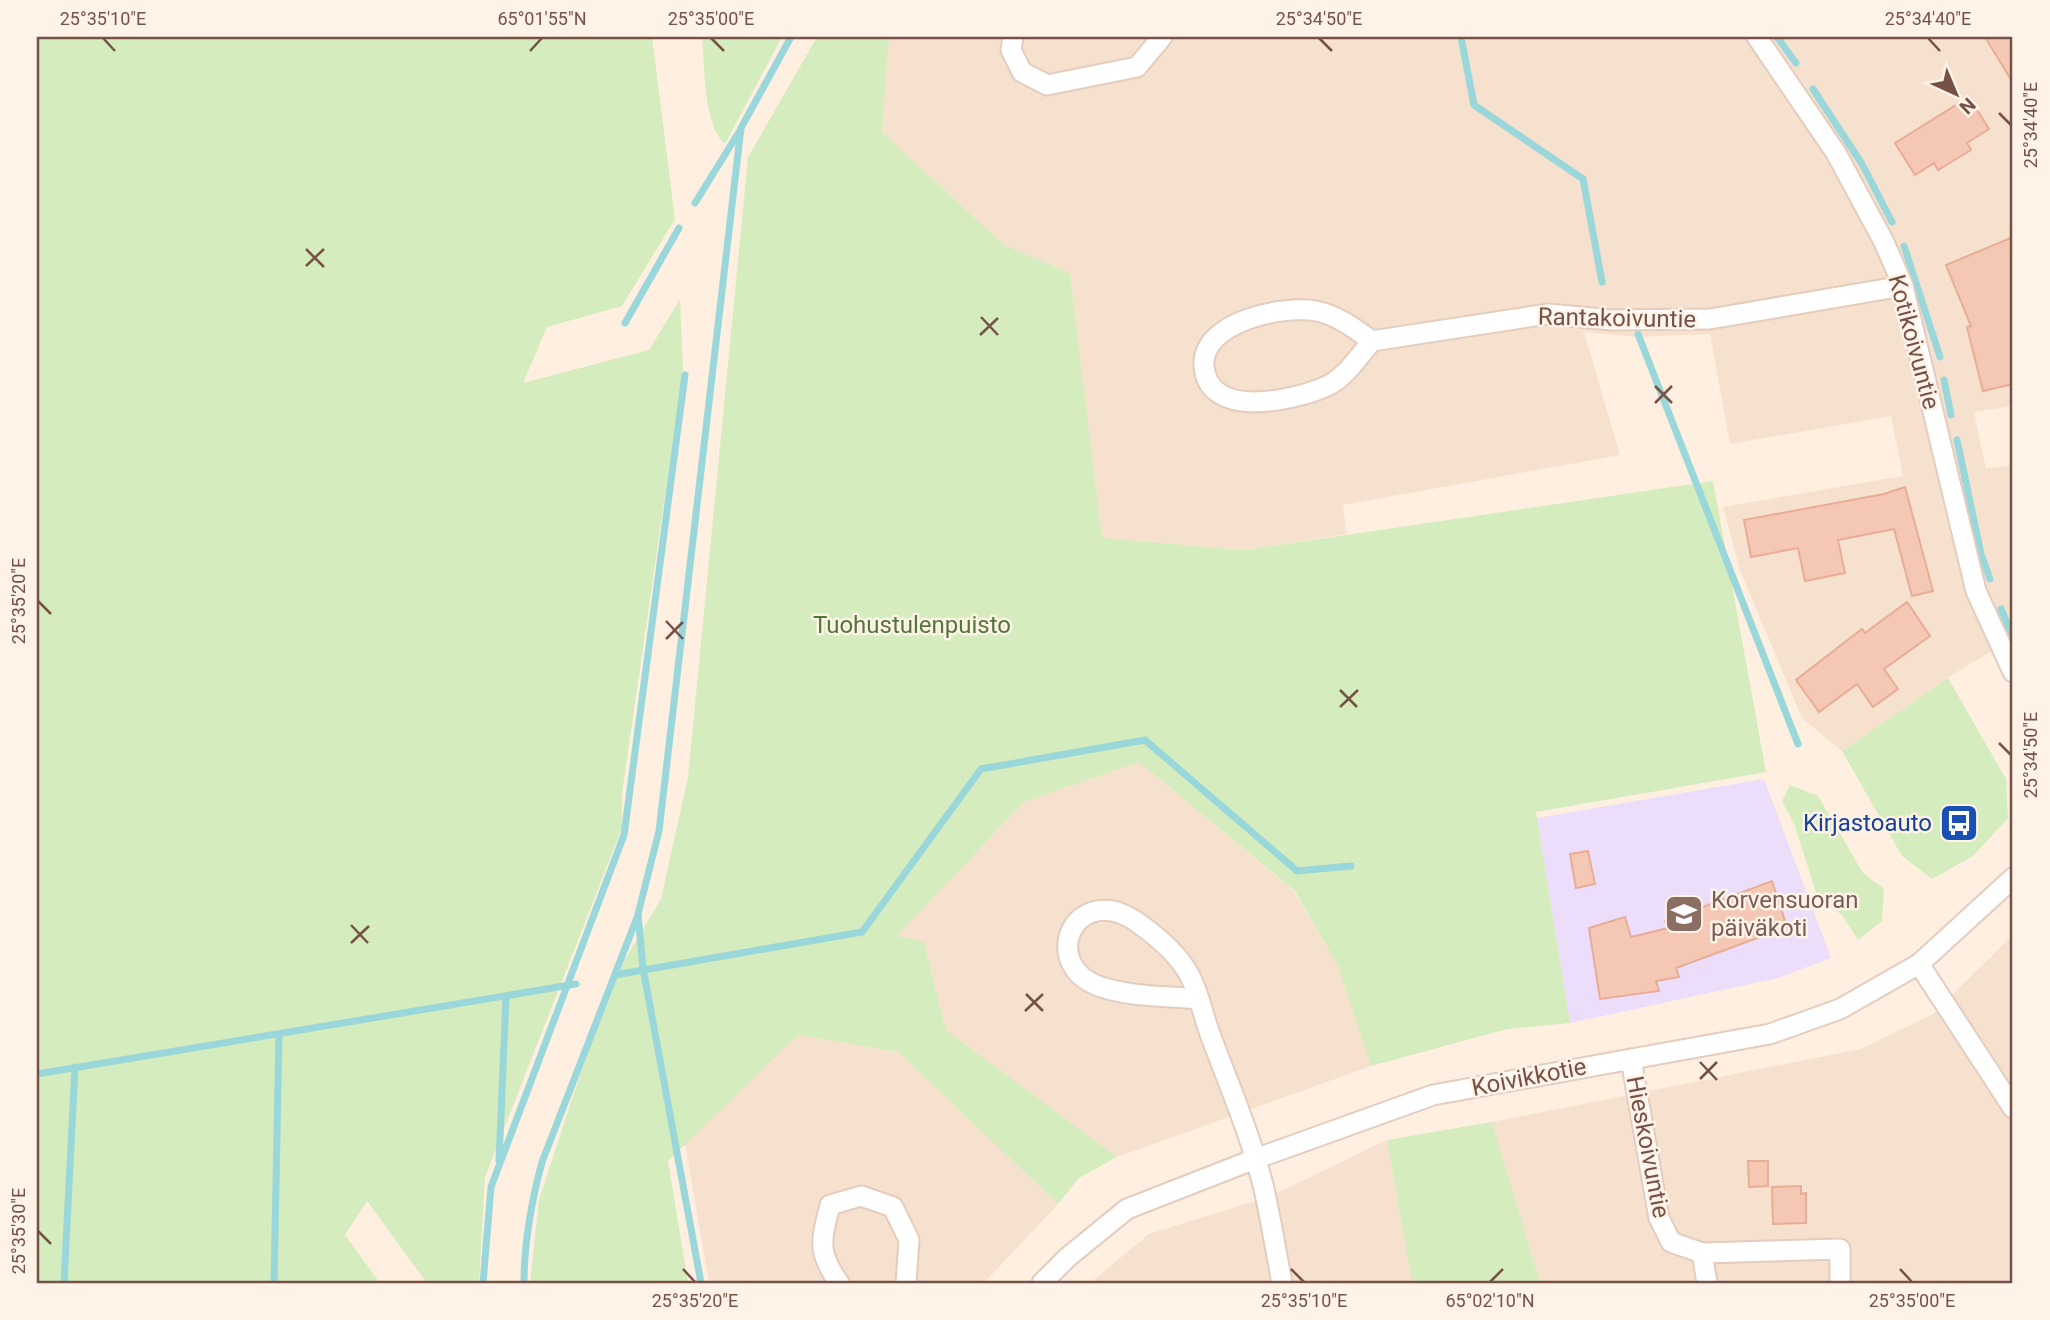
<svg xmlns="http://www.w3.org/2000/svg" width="2050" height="1320" viewBox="0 0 2050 1320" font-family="Roboto,sans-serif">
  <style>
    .residential { fill: #f6e0ce }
    .education { fill: #ecddfa }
    .green { fill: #d5ecbe }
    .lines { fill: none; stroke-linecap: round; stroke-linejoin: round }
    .stream { stroke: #99d7db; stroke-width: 7 }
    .building { fill: #f5c8b5; stroke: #e9ac95; stroke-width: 2 }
    .street-casing { stroke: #e4ccbe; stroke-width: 23 }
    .street { stroke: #fff; stroke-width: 19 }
    .ticks { fill: none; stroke: #765246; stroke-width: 2.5 }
    .labels { text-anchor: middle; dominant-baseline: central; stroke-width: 5; stroke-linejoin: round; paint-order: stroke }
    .street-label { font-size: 24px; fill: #765246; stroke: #fff3e8 }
    .park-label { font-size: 24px; fill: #52773b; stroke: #fff3e8 }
    .transit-label { font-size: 24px; fill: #164399; stroke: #fff3e8; text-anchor: end }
    .education-label { font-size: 24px; fill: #785e54; stroke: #fff3e8; text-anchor: start }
    .neatline { fill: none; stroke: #765246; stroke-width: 2.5 }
    .ticks-label { font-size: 18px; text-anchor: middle; fill: #765246 }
  </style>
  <rect width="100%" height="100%" fill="#feefe0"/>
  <g class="residential">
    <polygon points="889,37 2013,37 2013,406 1974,412 1986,469 2013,465 2013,638 1952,675 1842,751 1802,718 1740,570 1723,507 1903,476 1891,416 1730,444 1710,334 1637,337 1584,332 1620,455 1343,505 1347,534 1244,550 1102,538 1070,273 1004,245 882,132"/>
    <polygon points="1139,762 1294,891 1338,966 1371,1066 1117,1157 946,1030 924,942 897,936 1024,802"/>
    <polygon points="2013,935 2013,1283 1540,1283 1492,1122 1861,1049 1933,1014"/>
    <polygon points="798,1035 898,1052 1058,1204 984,1283 709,1283 685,1143"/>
    <polygon points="1387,1140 1412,1283 1090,1283 1149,1234 1271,1196"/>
  </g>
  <polygon class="education" points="1764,779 1831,958 1778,978 1570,1023 1537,818"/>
  <g class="green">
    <polygon points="37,37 652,37 675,219 622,306 547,327 523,383 649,350 680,299 683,370 622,793 622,828 485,1177 479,1283 427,1283 367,1201 345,1235 380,1283 37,1283"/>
    <path d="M702 37H782L725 144C703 125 705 65 702 37Z"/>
    <polygon points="817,37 889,37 882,132 1004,245 1070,273 1102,538 1244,550 1713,481 1766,772 1536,812 1570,1023 1507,1029 1371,1066 1338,966 1295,891 1139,762 1024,802 897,936 924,942 946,1030 1117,1157 1079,1178 1058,1204 898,1052 798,1035 668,1161 688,1283 530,1283 539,1200 592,1038 624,961 661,899 688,777 748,157"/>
    <polygon points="1948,678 2006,779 2008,818 1973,856 1932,879 1902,856 1842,751"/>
    <polygon points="1790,785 1818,796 1863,873 1884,889 1882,921 1858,940 1842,915 1818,899 1795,826 1782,801"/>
    <polygon points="1492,1122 1540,1283 1412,1283 1387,1140"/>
  </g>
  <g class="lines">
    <g class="stream">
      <polyline points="1461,37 1474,105 1583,179 1602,282"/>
      <polyline points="1777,37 1796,63"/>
      <polyline points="1813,89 1862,164 1892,222"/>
      <polyline points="695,203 739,132"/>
      <polyline points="1904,246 1940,357"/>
      <polyline points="625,323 679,228"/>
      <polyline points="1638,334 1798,744"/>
      <polyline points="1944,380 1951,415"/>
      <polyline points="1957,440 1981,554 1990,579"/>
      <polyline points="2001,609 2013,637"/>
      <polyline points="615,975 862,932 981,769 1145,740 1297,871 1351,866"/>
      <polyline points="37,1074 576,984"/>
      <polyline points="499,1161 506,997"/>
      <polyline points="64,1283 75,1067"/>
      <polyline points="274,1283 279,1034"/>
      <polyline points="483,1283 491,1187 624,835 685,375"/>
      <path d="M524 1283C524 1241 531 1203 542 1162L638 915"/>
      <polyline points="701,1283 643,968 638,914 659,831 741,128 791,37"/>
    </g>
  </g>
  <g class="building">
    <polygon points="1985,37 2013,37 2013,83"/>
    <polygon points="1969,97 1989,129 1967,143 1971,150 1956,159 1938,170 1934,163 1915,175 1895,143"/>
    <polygon points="2013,237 2013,384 1983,391 1967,327 1971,326 1946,265"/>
    <polygon points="1905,487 1933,591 1912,596 1894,529 1838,540 1845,573 1805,581 1798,548 1751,557 1744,520 1884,494"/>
    <polygon points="1907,602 1930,636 1884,669 1898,689 1873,707 1857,684 1819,712 1796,680 1862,629 1865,633"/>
    <polygon points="1588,851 1595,884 1576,888 1570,854"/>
    <polygon points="1772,881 1787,927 1676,968 1679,977 1656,981 1659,991 1600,999 1589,928 1625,917 1631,937 1668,928 1665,921"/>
    <polygon points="1748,1161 1768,1161 1768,1186 1749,1187"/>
    <polygon points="1801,1186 1801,1194 1806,1193 1806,1223 1773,1224 1772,1187"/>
  </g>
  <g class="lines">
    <g class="street-casing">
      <g id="street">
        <polyline points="1013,37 1011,50 1022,72 1047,85 1137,67 1162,37"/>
        <polyline points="1757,37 1836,153 1884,242 1903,286 1976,591 2013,672"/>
        <path d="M1372 341C1359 356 1345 378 1327 386 1296 400 1208 421 1204 366 1201 322 1282 305 1316 311 1337 315 1354 328 1372 341L1548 314 1613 320 1710 319 1903 286"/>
        <polyline points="1919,964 2013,1108"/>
        <path d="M1198 999C1169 996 1136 997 1108 989 1032 970 1075 874 1141 925 1156 936 1172 949 1183 965 1197 983 1202 1012 1210 1034 1229 1085 1251 1136 1264 1189 1271 1220 1276 1252 1282 1283"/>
        <polyline points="1631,1059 1659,1218 1671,1242 1702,1253 1840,1249 1840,1283"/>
        <polyline points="1702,1253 1707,1283"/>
        <path d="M839 1283C817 1252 821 1240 830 1205L861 1196 893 1207 909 1240 906 1283"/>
        <polyline points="1042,1283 1068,1257 1127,1209 1255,1159 1433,1095 1770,1034 1840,1009 1919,964 2013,878"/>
      </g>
    </g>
    <use href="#street" class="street"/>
  </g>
  <path class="ticks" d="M103 38 115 51M711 38 724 51M1319 38 1332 51M1928 38 1940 51M530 51 542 38M1999 113 2011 125M306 249 324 267M306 266 324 249M981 317 998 335M980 335 998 318M1655 386 1672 403M1655 403 1672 386M38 601 51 614M666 621 683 639M666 639 683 622M1340 690 1357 707M1340 707 1358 690M1999 743 2011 755M351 925 368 943M351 943 369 926M1026 994 1043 1011M1025 1011 1043 994M1700 1062 1717 1080M1700 1079 1717 1062M38 1231 51 1244M683 1269 695 1282M1291 1269 1304 1282M1900 1269 1912 1282M1490 1282 1503 1269"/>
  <defs>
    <g id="bus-square" transform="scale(2.0125)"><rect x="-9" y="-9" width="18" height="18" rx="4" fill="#1a4fb4" stroke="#fff3e8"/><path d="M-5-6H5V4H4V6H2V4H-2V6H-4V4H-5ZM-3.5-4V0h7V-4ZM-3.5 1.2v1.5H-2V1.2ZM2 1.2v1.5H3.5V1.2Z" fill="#fff"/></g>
    <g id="school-square" transform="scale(2.0125)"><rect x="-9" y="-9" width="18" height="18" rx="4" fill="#8d6e63" stroke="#fff3e8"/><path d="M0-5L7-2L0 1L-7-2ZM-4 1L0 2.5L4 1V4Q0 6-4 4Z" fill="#fff"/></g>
  </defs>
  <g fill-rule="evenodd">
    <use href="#bus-square" x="1959" y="823"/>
    <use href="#school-square" x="1684" y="914"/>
  </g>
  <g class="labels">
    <g class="street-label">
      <text transform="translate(1617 318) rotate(1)">Rantakoivuntie</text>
      <text transform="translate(1914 342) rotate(75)">Kotikoivuntie</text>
      <text transform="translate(1529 1077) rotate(-11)">Koivikkotie</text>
      <text transform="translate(1648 1147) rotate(79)">Hieskoivuntie</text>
    </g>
    <g class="park-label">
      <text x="912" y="625">Tuohustulenpuisto</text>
    </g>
    <g class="transit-label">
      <text x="1932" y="823">Kirjastoauto</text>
    </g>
    <g class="education-label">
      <text x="1711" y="900">Korvensuoran<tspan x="1711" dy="28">päiväkoti</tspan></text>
    </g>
  </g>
  <rect width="2050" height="1320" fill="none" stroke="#fff3e8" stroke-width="77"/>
  <g transform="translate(1956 94) rotate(136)" stroke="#fff3e8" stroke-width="5" paint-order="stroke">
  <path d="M0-5L12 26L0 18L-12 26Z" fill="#765246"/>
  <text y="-10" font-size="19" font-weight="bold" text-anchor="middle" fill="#765246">N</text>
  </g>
  <rect x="38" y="38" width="1973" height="1244" class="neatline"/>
  <g class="ticks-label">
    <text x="103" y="25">25°35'10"E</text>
    <text x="542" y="25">65°01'55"N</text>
    <text x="711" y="25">25°35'00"E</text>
    <text x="1319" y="25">25°34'50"E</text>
    <text x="1928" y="25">25°34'40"E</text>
    <text transform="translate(2031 125) rotate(-90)" y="6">25°34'40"E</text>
    <text transform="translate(19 601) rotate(-90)" y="6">25°35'20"E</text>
    <text transform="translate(2031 755) rotate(-90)" y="6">25°34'50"E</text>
    <text transform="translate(19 1231) rotate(-90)" y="6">25°35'30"E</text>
    <text x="695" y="1307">25°35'20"E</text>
    <text x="1304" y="1307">25°35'10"E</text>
    <text x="1490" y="1307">65°02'10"N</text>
    <text x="1912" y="1307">25°35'00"E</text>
  </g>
</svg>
